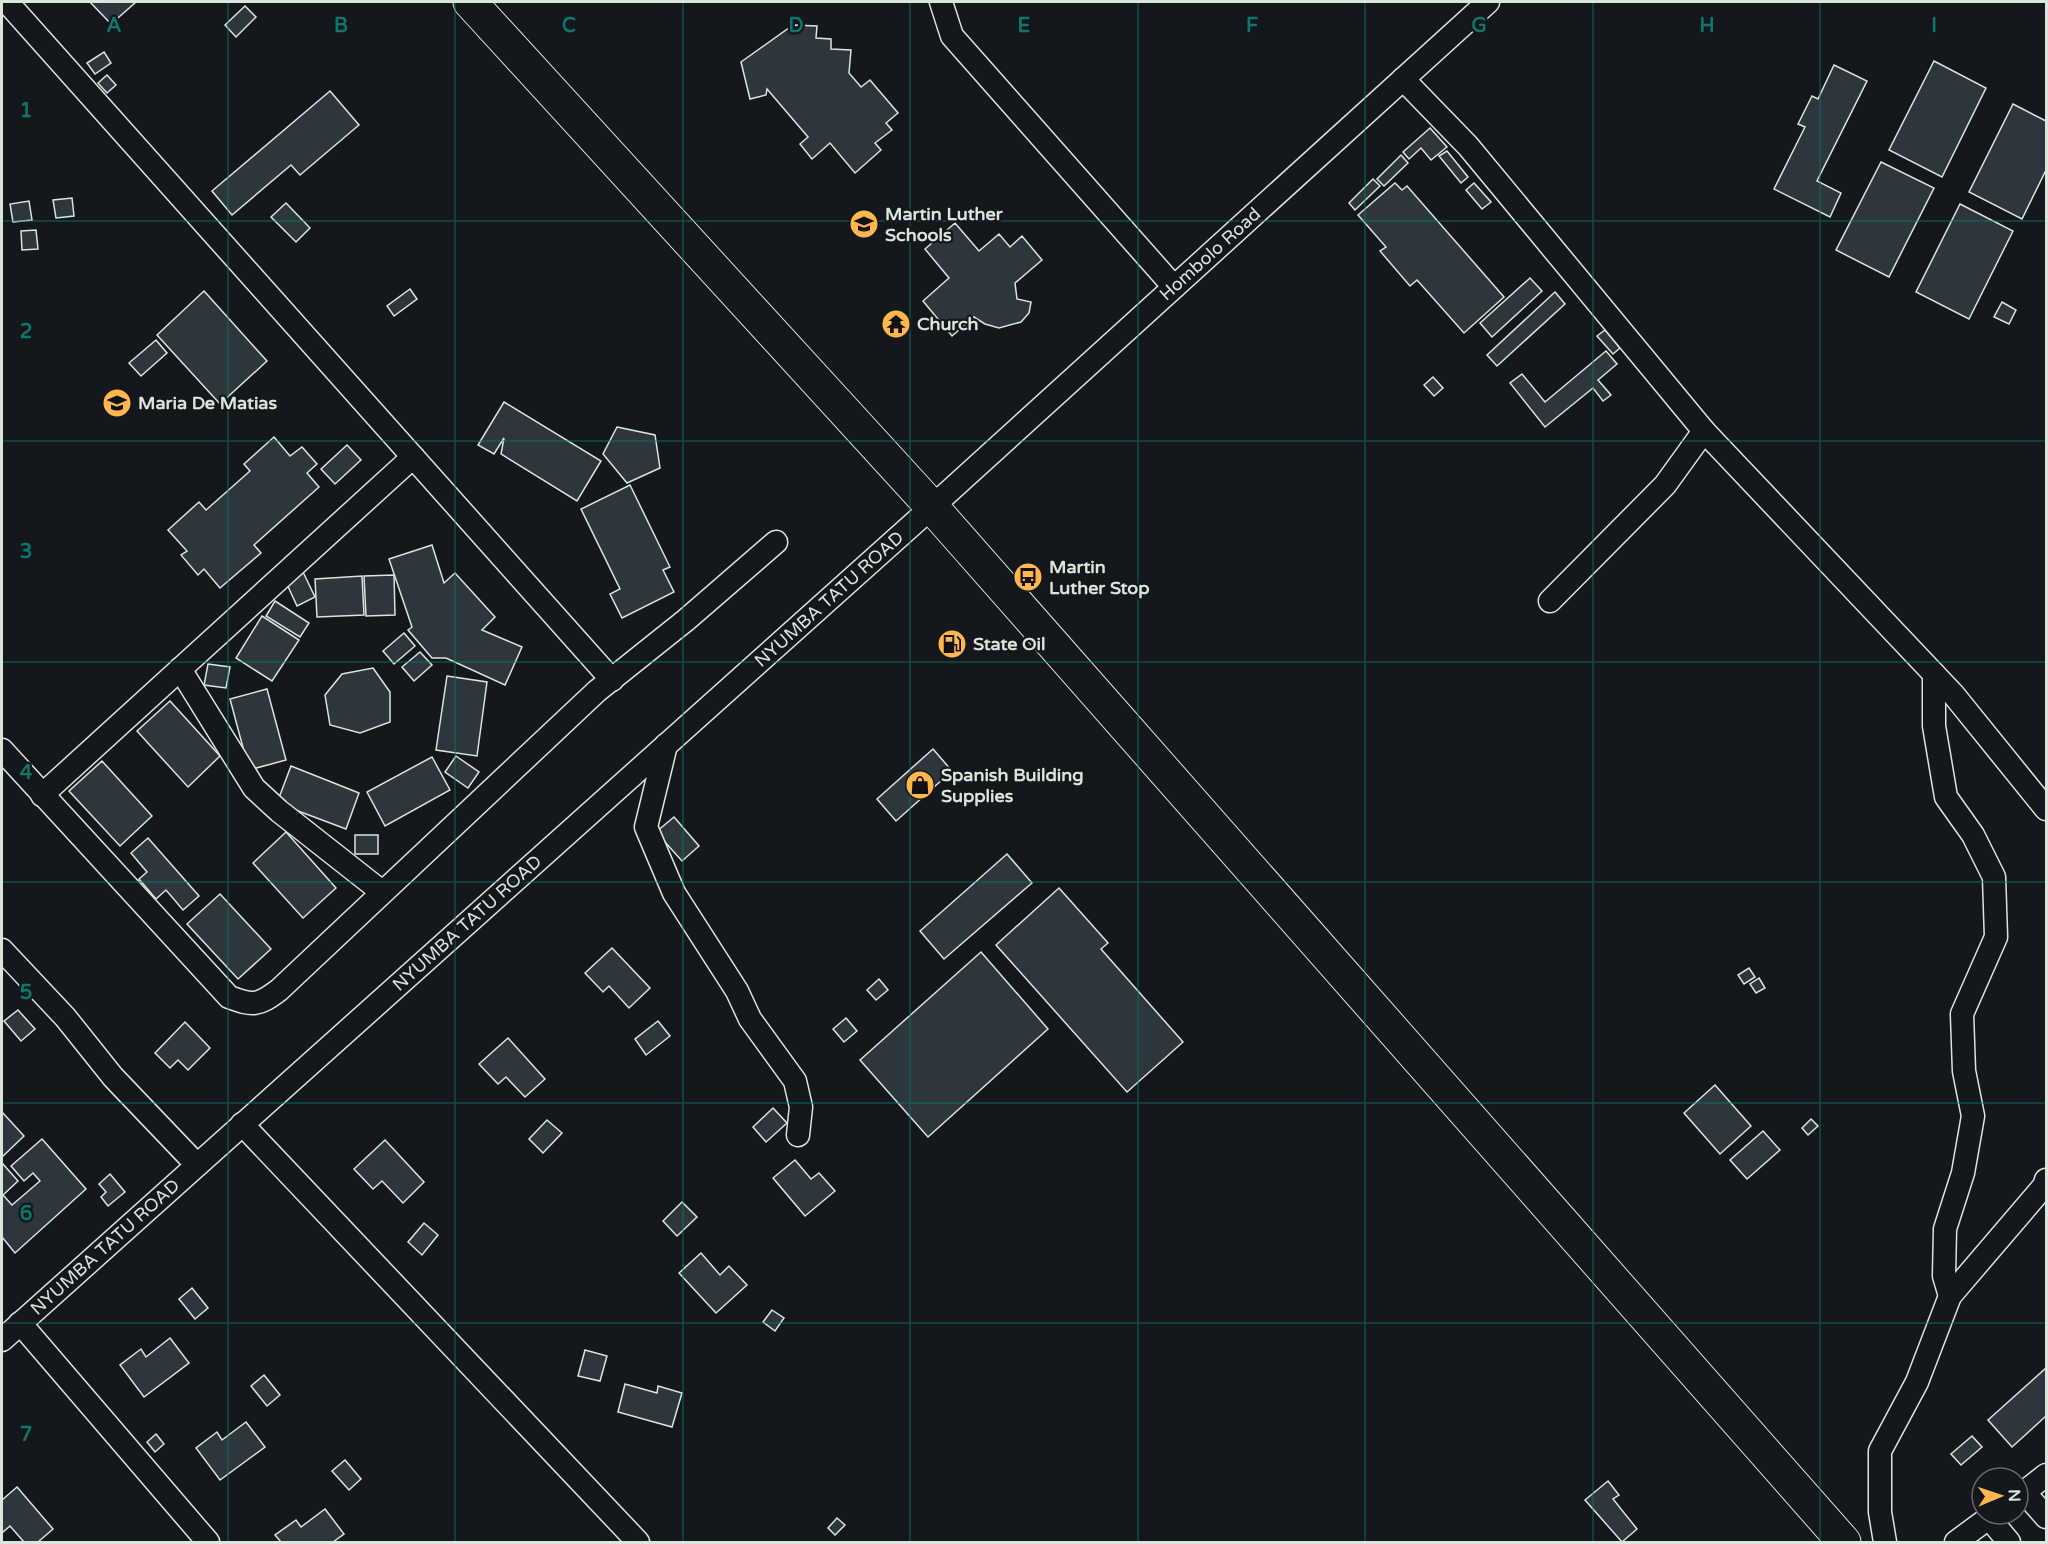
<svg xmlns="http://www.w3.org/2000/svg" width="2048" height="1544" viewBox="0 0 2048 1544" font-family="'Varela Round',sans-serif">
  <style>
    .building { fill: #2c363c; stroke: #d8e6dc; stroke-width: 1.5 }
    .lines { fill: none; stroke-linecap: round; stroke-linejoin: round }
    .minor-casing { stroke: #d8e6dc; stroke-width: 25 }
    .highway-casing { stroke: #d8e6dc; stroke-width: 35 }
    .minor { stroke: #14181c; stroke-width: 22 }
    .highway { stroke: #14181c; stroke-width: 33 }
    .grid { fill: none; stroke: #0f766e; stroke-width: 1.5; stroke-opacity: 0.55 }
    .labels { text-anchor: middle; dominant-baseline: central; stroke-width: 4.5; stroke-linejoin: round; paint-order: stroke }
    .poi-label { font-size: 18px; font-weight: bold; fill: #d8e6dc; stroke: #14181c; text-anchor: start }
    .street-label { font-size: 18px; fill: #d8e6dc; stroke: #14181c }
    .grid-label { font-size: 20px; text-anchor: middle; font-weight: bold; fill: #0f766e; stroke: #14181c; stroke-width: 4.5; stroke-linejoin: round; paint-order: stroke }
  </style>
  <rect width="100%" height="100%" fill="#14181c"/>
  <g class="building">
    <polygon points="90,2 136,2 111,24"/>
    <polygon points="245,6 256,17 236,37 225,25"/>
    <polygon points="793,25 817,26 816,38 831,39 831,49 851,50 849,73 861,87 870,80 898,113 886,123 892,130 875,143 881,150 855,173 830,143 812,159 800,144 808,137 767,89 766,95 750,99 741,62"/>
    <polygon points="104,52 111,63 95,74 87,63"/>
    <polygon points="1934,61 1986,88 1942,177 1889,150"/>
    <polygon points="1834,65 1867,81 1817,181 1841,193 1830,217 1774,189 1805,127 1798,124 1812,96 1818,99"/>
    <polygon points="107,75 116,85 107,93 98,83"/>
    <polygon points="330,91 359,125 300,175 291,165 232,215 212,191"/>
    <polygon points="2013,104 2046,121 2046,170 2022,219 1969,192"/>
    <polygon points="1430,128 1447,147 1431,160 1421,148 1409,159 1403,152"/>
    <polygon points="1447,151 1468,177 1461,183 1439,156"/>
    <polygon points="1401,155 1408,163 1384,186 1377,179"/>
    <polygon points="1881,162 1934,188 1889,277 1836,250"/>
    <polygon points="1373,179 1380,186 1355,210 1349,203"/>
    <polygon points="1395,183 1402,190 1407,186 1504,297 1464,333 1417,280 1410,286 1380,251 1386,247 1358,215"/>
    <polygon points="1474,183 1491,202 1482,209 1466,190"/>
    <polygon points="72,198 74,216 56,218 53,200"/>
    <polygon points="29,201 32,220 13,222 10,204"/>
    <polygon points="286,203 310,228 296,242 271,217"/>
    <polygon points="1960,204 2013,231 1969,319 1916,292"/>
    <polygon points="955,223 979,251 999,234 1010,247 1022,236 1042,260 1015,283 1017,299 1031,302 1029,313 1021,322 999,328 985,324 974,317 952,336 923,301 949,278 925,249"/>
    <polygon points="36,230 38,249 22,250 21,231"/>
    <polygon points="1530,278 1542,291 1492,337 1480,323"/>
    <polygon points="410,289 417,299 394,316 387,306"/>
    <polygon points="204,291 267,361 220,404 157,335"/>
    <polygon points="1555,292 1565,304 1497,366 1487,355"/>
    <polygon points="2002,302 2016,310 2009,324 1994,317"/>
    <polygon points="1605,330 1620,348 1613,354 1597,336"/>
    <polygon points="156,340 167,353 141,376 129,363"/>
    <polygon points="1606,351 1617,364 1598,380 1611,395 1603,401 1593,388 1545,427 1510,383 1522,374 1545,402"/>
    <polygon points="1433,377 1443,388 1434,396 1424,385"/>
    <polygon points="504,402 601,461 577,501 501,454 504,438 494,454 478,445"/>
    <polygon points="617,427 655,435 660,468 627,483 603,454"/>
    <polygon points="274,437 290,456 302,447 317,464 307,473 319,487 254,545 261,553 220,588 204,569 198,575 181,555 187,551 168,530 199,502 206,510 250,471 244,464"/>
    <polygon points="347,445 361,460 335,484 321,469"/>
    <polygon points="630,485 670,567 663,570 674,592 622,618 610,594 620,589 581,509"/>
    <polygon points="432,545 444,583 455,573 495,617 482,630 522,647 505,685 446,658 432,658 408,630 412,627 389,559"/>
    <polygon points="303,572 315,597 297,606 285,580"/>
    <polygon points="394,575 395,615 366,616 364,576"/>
    <polygon points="362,576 364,615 317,617 315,579"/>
    <polygon points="275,601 309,623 300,637 266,616"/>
    <polygon points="262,616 299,640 272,681 236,658"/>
    <polygon points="404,633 415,646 394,664 383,651"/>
    <polygon points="420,652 432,665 414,681 402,667"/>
    <polygon points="208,664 230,667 226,688 204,685"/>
    <polygon points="373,668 390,692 390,722 360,733 330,725 325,695 342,674"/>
    <polygon points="447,676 487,682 477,756 436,750"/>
    <polygon points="267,689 286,760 249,770 230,699"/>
    <polygon points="170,701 220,756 188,787 137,731"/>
    <polygon points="933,749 952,771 896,821 877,799"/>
    <polygon points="456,756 479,772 468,788 445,772"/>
    <polygon points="432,757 450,790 385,826 367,792"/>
    <polygon points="102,761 152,816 120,846 69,791"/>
    <polygon points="291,766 359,793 346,829 277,803"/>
    <polygon points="674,817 699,846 682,861 656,832"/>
    <polygon points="286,832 336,888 303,918 253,863"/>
    <rect x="355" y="835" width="23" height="19"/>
    <polygon points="148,838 199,896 183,910 166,890 156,899 139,879 147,872 131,853"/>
    <polygon points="1007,854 1032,883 944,959 920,931"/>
    <polygon points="1059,888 1108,943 1101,949 1183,1042 1127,1092 996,945"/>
    <polygon points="220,894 271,949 238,979 187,924"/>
    <polygon points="612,948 650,988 629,1008 609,986 603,992 585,973"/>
    <polygon points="981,952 1048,1029 928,1137 860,1060"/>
    <polygon points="1749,968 1755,977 1744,984 1738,975"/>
    <polygon points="1759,978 1765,988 1756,993 1750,984"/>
    <polygon points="879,979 888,990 876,1000 867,990"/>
    <polygon points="18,1010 35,1029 21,1041 4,1021"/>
    <polygon points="846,1018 857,1031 844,1042 833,1029"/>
    <polygon points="658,1021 670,1036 646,1055 635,1039"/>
    <polygon points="185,1022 210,1048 188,1070 178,1060 170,1068 155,1053"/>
    <polygon points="508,1038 545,1079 525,1097 506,1077 498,1084 479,1064"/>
    <polygon points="1715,1085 1751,1126 1720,1154 1684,1113"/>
    <polygon points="773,1108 787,1123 766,1142 753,1127"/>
    <polygon points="2,1112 24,1136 2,1157"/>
    <polygon points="1811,1119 1818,1126 1808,1135 1802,1128"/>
    <polygon points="547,1120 562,1133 543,1153 529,1139"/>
    <polygon points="1763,1131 1780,1150 1747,1179 1730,1160"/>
    <polygon points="42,1139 86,1189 15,1253 2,1237 2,1163 18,1181 3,1195 12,1205 40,1181 33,1173 24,1181 11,1166"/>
    <polygon points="385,1140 424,1182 403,1203 382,1181 373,1189 354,1169"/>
    <polygon points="795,1160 811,1179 819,1173 835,1191 805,1216 773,1178"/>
    <polygon points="110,1174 125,1192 108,1206 101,1197 106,1192 99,1184"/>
    <polygon points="682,1202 697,1217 677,1236 663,1221"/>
    <polygon points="424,1223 438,1235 422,1255 408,1242"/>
    <polygon points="701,1253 720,1275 729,1266 747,1285 716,1313 679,1273"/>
    <polygon points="192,1288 208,1308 195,1319 179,1299"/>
    <polygon points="772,1310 784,1318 775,1331 763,1322"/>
    <polygon points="170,1338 189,1363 144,1397 120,1365 141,1349 146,1357"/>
    <polygon points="585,1350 607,1356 600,1381 578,1376"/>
    <polygon points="2046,1368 2046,1416 2012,1447 1988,1420"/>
    <polygon points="264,1375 280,1395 267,1406 251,1386"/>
    <polygon points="625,1384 657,1393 658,1386 682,1393 672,1427 618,1412"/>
    <polygon points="246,1422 265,1447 220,1480 196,1448 217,1432 222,1440"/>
    <polygon points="156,1434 164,1444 155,1452 147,1442"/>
    <polygon points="1972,1436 1982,1447 1961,1465 1951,1454"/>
    <polygon points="345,1460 361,1479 349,1490 332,1471"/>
    <polygon points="1608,1481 1619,1495 1613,1499 1637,1529 1622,1542 1585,1500"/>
    <polygon points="17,1487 53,1529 38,1542 24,1542 10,1526 3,1532 2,1530 2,1500"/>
    <polygon points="325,1509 344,1534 333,1542 281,1542 275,1535 296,1520 301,1527"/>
    <polygon points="837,1518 845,1525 835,1535 828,1528"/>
  </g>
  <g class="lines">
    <g class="minor-casing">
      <g id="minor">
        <polyline points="7,2 612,680"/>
        <polyline points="941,2 952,36 1174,287"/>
        <polyline points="1403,79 1468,146 1704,431 1953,694 2046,809"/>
        <polyline points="1550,601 1665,485 1704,431"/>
        <polyline points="180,669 254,788 279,811 382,892"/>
        <polyline points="1934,674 1934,726 1946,797 1973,835 1994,877 1996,937 1962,1014 1964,1071 1973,1116 1963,1173 1945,1229 1944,1276 1950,1296"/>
        <polyline points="666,745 646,827 674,893 737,991 750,1019 795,1081 801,1107 798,1135"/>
        <path d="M2 750 229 997C253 1006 258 1006 279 990L597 691 686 620 776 542"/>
        <polyline points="42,795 413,457"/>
        <polyline points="2,950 65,1017 113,1077 197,1165"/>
        <polyline points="242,1124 638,1542"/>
        <polyline points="20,1323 208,1542"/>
        <polyline points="2,1340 932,507 1488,2"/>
        <polyline points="2024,1492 2046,1517"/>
        <polyline points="2018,1497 2046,1475"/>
        <polyline points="1989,1518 2009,1542"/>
        <polyline points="1885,1542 1880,1512 1880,1451 1917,1382 1950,1296 2044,1186 2046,1180"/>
        <polyline points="1956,1542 1994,1514"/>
      </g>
    </g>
    <g class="highway-casing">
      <polyline id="highway" points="470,2 932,507 1844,1542"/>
    </g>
    <use href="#minor" class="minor"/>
    <use href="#highway" class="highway"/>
  </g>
  <path class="grid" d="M228 2V1542M455 2V1542M683 2V1542M910 2V1542M1138 2V1542M1365 2V1542M1593 2V1542M1820 2V1542M2 221H2046M2 441H2046M2 662H2046M2 882H2046M2 1103H2046M2 1323H2046"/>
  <defs>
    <g id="school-disc" transform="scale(1.5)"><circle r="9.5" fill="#ffb74d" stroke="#14181c"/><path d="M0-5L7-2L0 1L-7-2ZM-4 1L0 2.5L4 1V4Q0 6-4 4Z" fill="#111"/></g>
    <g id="temple-disc" transform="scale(1.5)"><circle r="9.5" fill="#ffb74d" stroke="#14181c"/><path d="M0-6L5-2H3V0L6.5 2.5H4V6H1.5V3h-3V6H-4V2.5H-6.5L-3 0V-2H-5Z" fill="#111"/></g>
    <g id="bus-disc" transform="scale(1.5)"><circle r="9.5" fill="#ffb74d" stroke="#14181c"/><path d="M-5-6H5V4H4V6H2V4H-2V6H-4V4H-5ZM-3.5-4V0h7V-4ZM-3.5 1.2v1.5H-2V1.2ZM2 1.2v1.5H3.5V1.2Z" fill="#111"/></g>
    <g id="fuel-disc" transform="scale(1.5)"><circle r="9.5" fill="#ffb74d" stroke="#14181c"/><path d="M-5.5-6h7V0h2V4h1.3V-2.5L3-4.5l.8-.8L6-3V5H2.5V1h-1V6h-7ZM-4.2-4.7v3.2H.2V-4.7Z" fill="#111"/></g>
    <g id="shop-disc" transform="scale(1.5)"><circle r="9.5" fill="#ffb74d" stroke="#14181c"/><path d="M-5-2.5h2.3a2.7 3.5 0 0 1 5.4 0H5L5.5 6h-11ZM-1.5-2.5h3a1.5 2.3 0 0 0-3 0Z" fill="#111"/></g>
  </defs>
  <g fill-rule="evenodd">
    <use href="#school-disc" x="864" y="224"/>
    <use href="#temple-disc" x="896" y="324"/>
    <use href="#school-disc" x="117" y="403"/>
    <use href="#bus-disc" x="1028" y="577"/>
    <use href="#fuel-disc" x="952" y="644"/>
    <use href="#shop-disc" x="920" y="785"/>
  </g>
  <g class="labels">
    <g class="poi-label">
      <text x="885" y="214">Martin Luther<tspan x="885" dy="21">Schools</tspan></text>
      <text x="917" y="324">Church</text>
      <text x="138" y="403">Maria De Matias</text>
      <text x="1049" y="567">Martin<tspan x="1049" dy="21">Luther Stop</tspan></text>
      <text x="973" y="644">State Oil</text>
      <text x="941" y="775">Spanish Building<tspan x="941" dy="21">Supplies</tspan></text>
    </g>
    <g class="street-label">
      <text transform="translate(1210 254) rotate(-42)">Hombolo Road</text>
      <text transform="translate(829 599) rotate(-42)">NYUMBA TATU ROAD</text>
      <text transform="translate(467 923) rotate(-42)">NYUMBA TATU ROAD</text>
      <text transform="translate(105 1247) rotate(-42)">NYUMBA TATU ROAD</text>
    </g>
  </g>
  <g class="grid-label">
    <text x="114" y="32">A</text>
    <text x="341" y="32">B</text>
    <text x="569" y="32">C</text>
    <text x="796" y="32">D</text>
    <text x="1024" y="32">E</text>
    <text x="1252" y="32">F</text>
    <text x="1479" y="32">G</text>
    <text x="1707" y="32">H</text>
    <text x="1934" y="32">I</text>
    <text x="26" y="117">1</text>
    <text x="26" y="338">2</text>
    <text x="26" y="558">3</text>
    <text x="26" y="779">4</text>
    <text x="26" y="999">5</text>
    <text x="26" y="1220">6</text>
    <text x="26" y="1441">7</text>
  </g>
  <rect width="2048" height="1544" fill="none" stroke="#d8e6dc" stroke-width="6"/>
  <g transform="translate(2000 1496) rotate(88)"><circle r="28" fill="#14181c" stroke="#626a69" stroke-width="1.5"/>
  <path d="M0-4.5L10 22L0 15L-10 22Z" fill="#ffb74d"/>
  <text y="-9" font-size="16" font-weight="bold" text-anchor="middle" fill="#d8e6dc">N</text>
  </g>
</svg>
